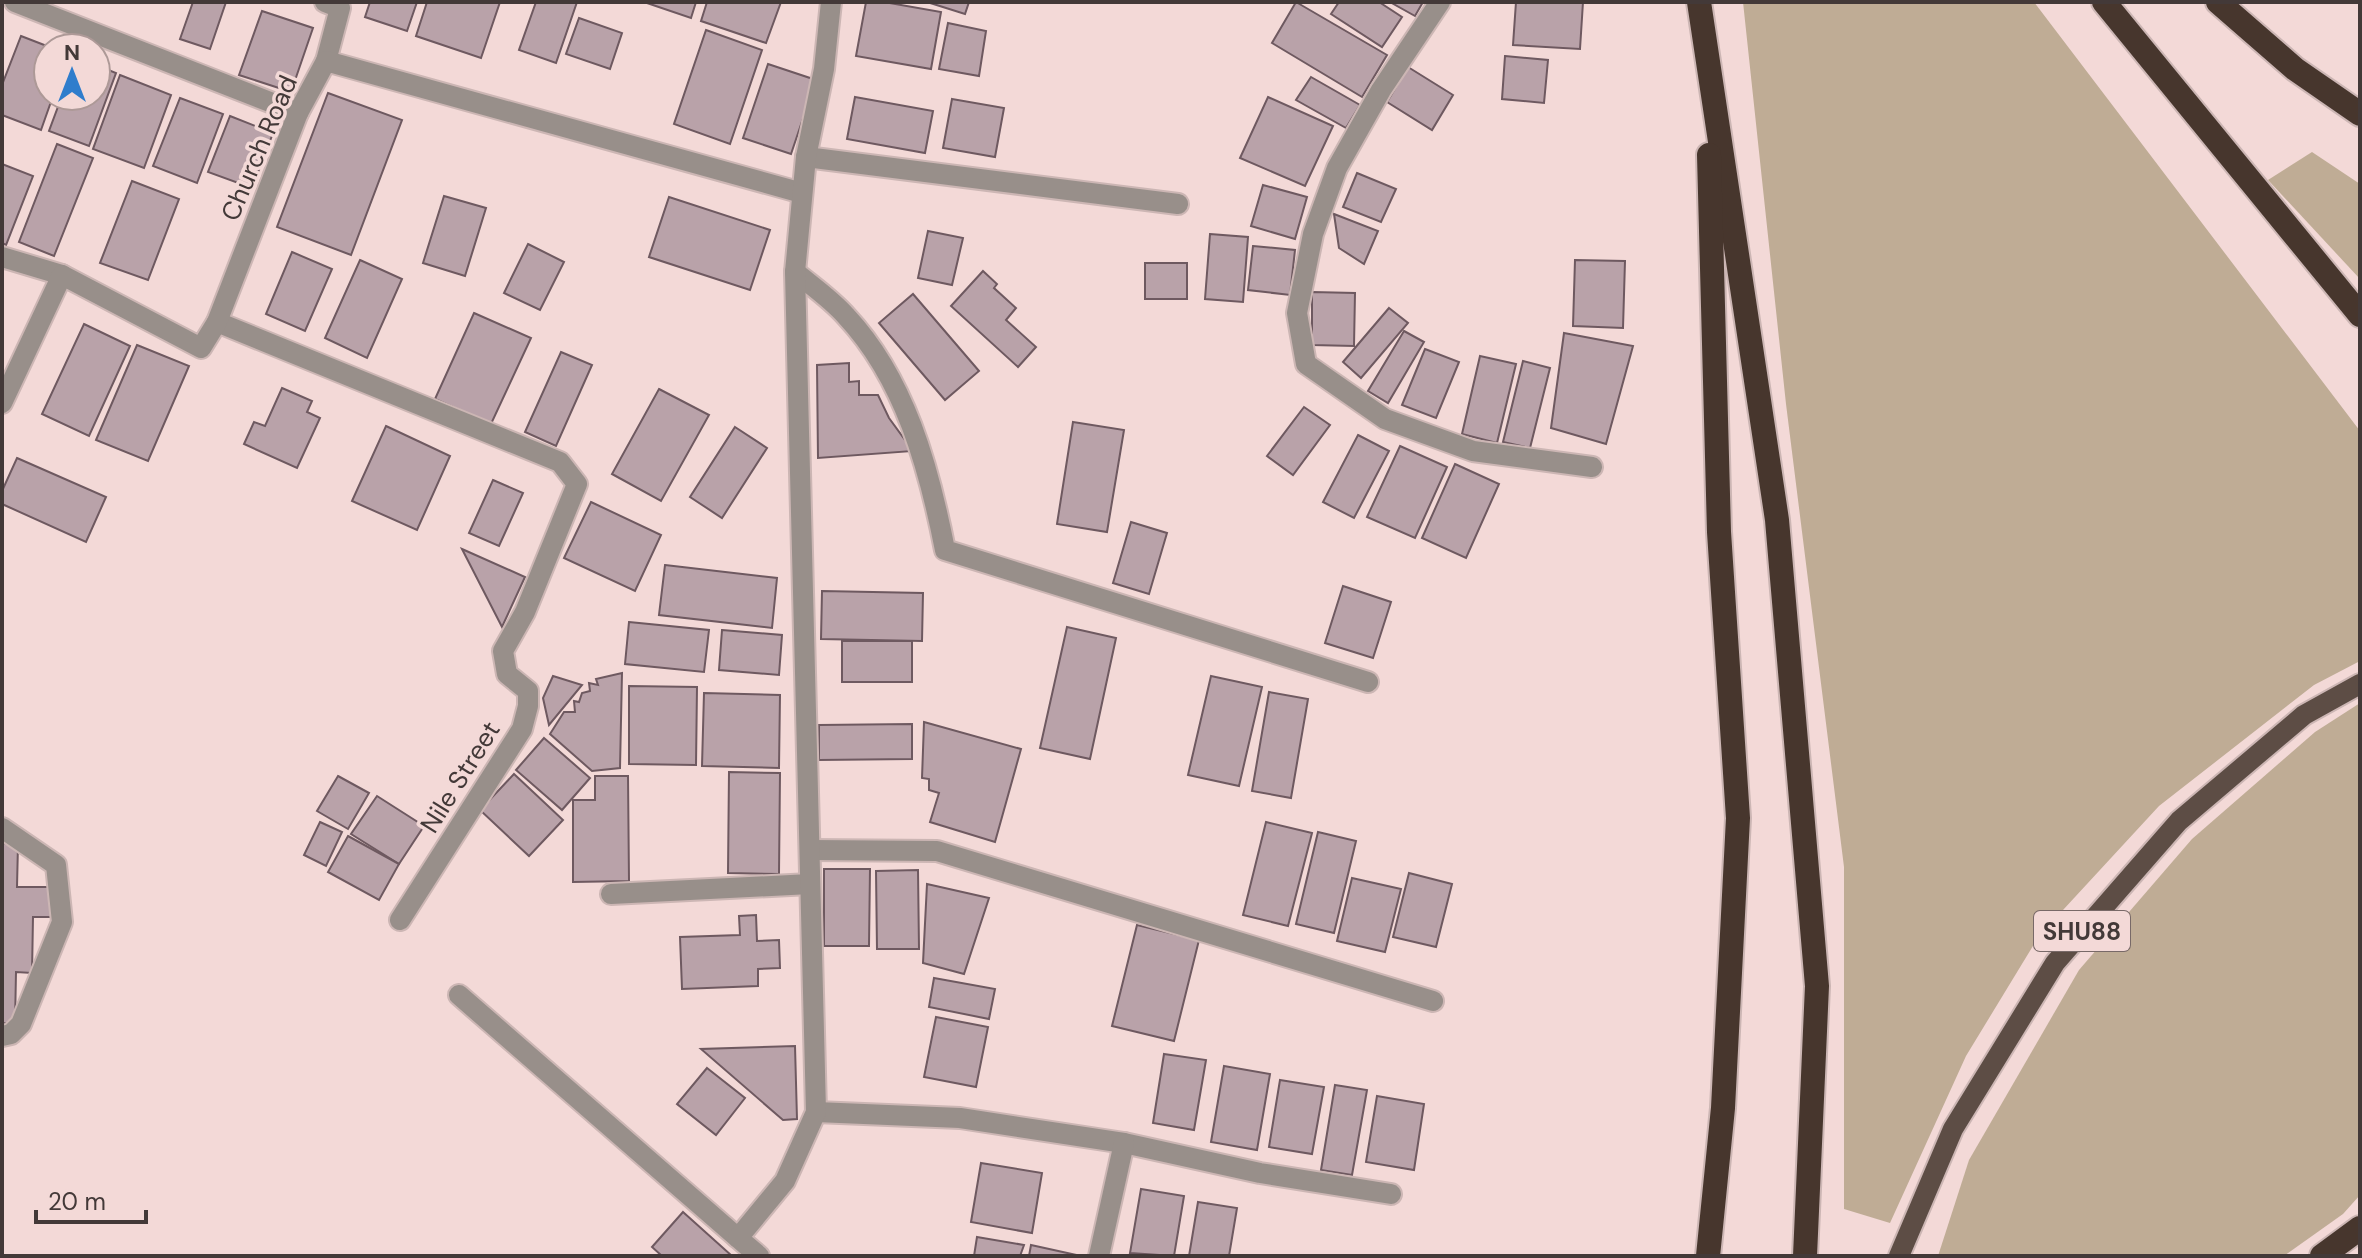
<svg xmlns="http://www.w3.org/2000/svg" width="2362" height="1258" viewBox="0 0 2362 1258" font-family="'DM Sans',sans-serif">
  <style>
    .green { fill: #bfac95 }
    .building { fill: #b9a2a9; stroke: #6e5960; stroke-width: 2 }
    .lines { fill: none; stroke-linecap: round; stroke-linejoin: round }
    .minor-casing { stroke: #ccb6b4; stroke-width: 24 }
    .major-casing { stroke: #ccb6b4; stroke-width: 24 }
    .highway-casing { stroke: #ccb6b4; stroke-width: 28 }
    .minor { stroke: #988f8a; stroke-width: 20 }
    .major { stroke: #5d4d45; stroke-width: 20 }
    .highway { stroke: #47362d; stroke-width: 24 }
    .labels { text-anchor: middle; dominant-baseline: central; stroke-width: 7; stroke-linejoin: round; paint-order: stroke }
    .shield { fill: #f3d9d7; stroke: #786968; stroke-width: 2 }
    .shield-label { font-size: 24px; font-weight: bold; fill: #433938 }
    .street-label { font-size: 26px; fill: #433938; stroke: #f3d9d7 }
  </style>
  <rect width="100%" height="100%" fill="#f3d9d7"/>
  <g class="green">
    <polygon points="1743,2 2034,2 2360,431 2360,661 2314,685 2159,806 2039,936 1966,1056 1890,1223 1844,1209 1844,867 1786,404"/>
    <polygon points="2312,152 2360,184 2360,279 2268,180"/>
    <polygon points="2360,703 2360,1195 2343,1214 2284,1256 1938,1256 1969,1160 2079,970 2192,839 2315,732"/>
  </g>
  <g class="building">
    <polygon points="193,2 226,2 210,49 180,39"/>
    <polygon points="370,2 417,2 407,31 365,17"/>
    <polygon points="427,2 500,2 481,58 416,36"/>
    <polygon points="536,2 577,2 556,63 519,50"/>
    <polygon points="644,2 696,2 691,18"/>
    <polygon points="707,2 781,2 766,43 701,21"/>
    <polygon points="866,2 884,2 941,12 931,69 856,56"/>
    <polygon points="927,2 969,2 965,14"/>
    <polygon points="1296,2 1387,55 1362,97 1272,43"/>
    <polygon points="1339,2 1379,2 1402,17 1382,47 1331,14"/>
    <polygon points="1390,2 1423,2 1415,16"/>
    <polygon points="1516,2 1583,2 1580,49 1513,45"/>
    <polygon points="262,11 313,28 291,92 239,75"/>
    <polygon points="579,18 622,33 610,69 566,54"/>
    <polygon points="948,23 986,31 979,76 939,69"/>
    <polygon points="706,30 762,50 730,144 674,124"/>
    <polygon points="21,36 52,48 48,48 48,96 53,96 41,130 2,115 2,85"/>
    <polygon points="1505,56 1548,60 1544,103 1502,99"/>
    <polygon points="768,64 816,80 791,154 743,138"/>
    <polygon points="96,65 116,73 89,146 49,131 62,96 96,96"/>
    <polygon points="1408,67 1453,95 1432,130 1387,102"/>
    <polygon points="120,75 171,95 144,168 93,149"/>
    <polygon points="1311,77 1360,105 1346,128 1296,100"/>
    <polygon points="328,93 402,120 351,255 277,227"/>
    <polygon points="855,97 933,111 925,153 847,139"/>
    <polygon points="1268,97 1333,126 1305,186 1240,158"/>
    <polygon points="180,98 223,114 197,183 153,166"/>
    <polygon points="952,99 1004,108 995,157 943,148"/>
    <polygon points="230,116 273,133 252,188 208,172"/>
    <polygon points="57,144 93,158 54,256 19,242"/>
    <polygon points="2,164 33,176 6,245 2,243"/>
    <polygon points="1357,173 1396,189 1381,222 1343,207"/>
    <polygon points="132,181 179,199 148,280 100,263"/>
    <polygon points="1263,185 1307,197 1295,239 1251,226"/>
    <polygon points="444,196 486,208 465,276 423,263"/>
    <polygon points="669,197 770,230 750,290 649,257"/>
    <polygon points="1334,214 1378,231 1364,264 1339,248"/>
    <polygon points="928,231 963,238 952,285 918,278"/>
    <polygon points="1210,234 1248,237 1243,302 1205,299"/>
    <polygon points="528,244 564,262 540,310 504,293"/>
    <polygon points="1253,246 1295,250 1290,295 1248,290"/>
    <polygon points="292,252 332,269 305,331 266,314"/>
    <polygon points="360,260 402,279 367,358 325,338"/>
    <polygon points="1575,260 1625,261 1623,328 1573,326"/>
    <rect x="1145" y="263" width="42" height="36"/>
    <polygon points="983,271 997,284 994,288 1016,308 1006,320 1036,347 1018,367 951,306"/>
    <polygon points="1312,292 1355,293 1354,346 1312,345"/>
    <polygon points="913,294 979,371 945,400 879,323"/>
    <polygon points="1389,308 1408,323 1361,378 1343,362"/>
    <polygon points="474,313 531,338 491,424 435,399"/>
    <polygon points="84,324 130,346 89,436 42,414"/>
    <polygon points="1404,331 1424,342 1388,403 1368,391"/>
    <polygon points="1564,333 1633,346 1606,444 1551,428"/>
    <polygon points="137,345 189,366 148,461 96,440"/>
    <polygon points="1425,349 1459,362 1436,418 1402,405"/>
    <polygon points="561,352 592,365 556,446 525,432"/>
    <polygon points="1480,356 1516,364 1497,443 1462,434"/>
    <polygon points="1523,361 1550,368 1530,448 1503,442"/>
    <polygon points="849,363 849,382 859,381 859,395 878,395 889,418 913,451 818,458 817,365"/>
    <polygon points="282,388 312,401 307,412 320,418 297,468 244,444 254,422 265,426"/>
    <polygon points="659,389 709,415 661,501 612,474"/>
    <polygon points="1304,407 1330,425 1293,475 1267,456"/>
    <polygon points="1073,422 1124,430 1107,532 1057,524"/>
    <polygon points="386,426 450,456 417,530 352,501"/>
    <polygon points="735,427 767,448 722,518 690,497"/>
    <polygon points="1358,435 1389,451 1354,518 1323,502"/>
    <polygon points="1400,446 1447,467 1415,538 1367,517"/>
    <polygon points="17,458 106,497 86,542 2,504 2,491"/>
    <polygon points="1455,464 1499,484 1466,558 1422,538"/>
    <polygon points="493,480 523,493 499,546 469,533"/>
    <polygon points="591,502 661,535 635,591 564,558"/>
    <polygon points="1131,522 1167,533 1149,594 1113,583"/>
    <polygon points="462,549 525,577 502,627"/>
    <polygon points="665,565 777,578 772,628 659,615"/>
    <polygon points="1343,586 1391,602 1373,658 1325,643"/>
    <polygon points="822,591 923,593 922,641 821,639"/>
    <polygon points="629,622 709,630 704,672 625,664"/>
    <polygon points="1067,627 1116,638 1090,759 1040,748"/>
    <polygon points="722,630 782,635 779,675 719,670"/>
    <rect x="842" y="641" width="70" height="41"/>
    <polygon points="622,673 620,768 592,771 550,734 564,712 575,712 574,701 579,702 582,693 590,691 589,683 598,685 596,679"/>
    <polygon points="553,676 582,685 549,725 543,698"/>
    <polygon points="1211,676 1262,687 1239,786 1188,775"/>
    <polygon points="629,686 697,687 696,765 629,764"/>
    <polygon points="1269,692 1308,699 1291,798 1252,791"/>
    <polygon points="704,693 780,695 779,768 702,766"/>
    <polygon points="924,722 1021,749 995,842 930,822 939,793 929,790 929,779 922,778"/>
    <polygon points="912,724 912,759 819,760 819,725"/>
    <polygon points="544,738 590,778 562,810 516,770"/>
    <polygon points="729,772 780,773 779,874 728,873"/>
    <polygon points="514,774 563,820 529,856 480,810"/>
    <polygon points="338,776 369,793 348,829 317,811"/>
    <polygon points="595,776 628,776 629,881 573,882 573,800 595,800"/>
    <polygon points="377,796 424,826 399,864 351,834"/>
    <polygon points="320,822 342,832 326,866 304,855"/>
    <polygon points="1266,822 1312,833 1288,926 1243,915"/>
    <polygon points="1318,832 1356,841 1334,933 1296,924"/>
    <polygon points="348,836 399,864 379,900 328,872"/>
    <polygon points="2,843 18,844 17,887 53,887 53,917 33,917 32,973 16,972 15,1024 2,1023"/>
    <polygon points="824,869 870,869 869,946 824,946"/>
    <polygon points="918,870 919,949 877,949 876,871"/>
    <polygon points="1409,873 1452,884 1436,947 1393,937"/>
    <polygon points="1352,878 1401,889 1385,952 1337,941"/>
    <polygon points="927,884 989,898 964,974 923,963"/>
    <polygon points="756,915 757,941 779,940 780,968 758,969 758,986 682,989 680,937 740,935 739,916"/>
    <polygon points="1137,925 1199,940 1174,1041 1112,1026"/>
    <polygon points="934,978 995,989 989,1019 929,1007"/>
    <polygon points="936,1017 988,1027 976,1087 924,1077"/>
    <polygon points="795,1046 797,1119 783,1120 701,1049"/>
    <polygon points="1164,1054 1206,1060 1194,1130 1153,1123"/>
    <polygon points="1224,1066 1270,1074 1257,1150 1211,1142"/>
    <polygon points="707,1068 745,1098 716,1135 677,1104"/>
    <polygon points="1280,1080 1324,1087 1312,1154 1269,1147"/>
    <polygon points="1335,1085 1367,1090 1352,1175 1321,1170"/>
    <polygon points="1377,1096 1424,1104 1414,1170 1366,1162"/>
    <polygon points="981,1163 1042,1173 1032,1233 971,1222"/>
    <polygon points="1141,1189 1184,1196 1174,1256 1130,1253"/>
    <polygon points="1198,1202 1237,1208 1229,1256 1189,1256"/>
    <polygon points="683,1212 732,1256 662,1256 652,1247"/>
    <polygon points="977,1237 1024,1245 1020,1256 974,1256"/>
    <polygon points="1031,1245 1081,1256 1029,1256"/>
  </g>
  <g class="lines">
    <g class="minor-casing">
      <g id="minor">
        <polyline points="15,2 298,113"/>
        <polyline points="325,2 340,8 326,61"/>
        <polyline points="1440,2 1381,90 1337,168 1313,234 1297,313 1306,364 1385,419 1473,451 1592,467"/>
        <polyline points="806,157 1178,204"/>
        <polyline points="2,257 62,275"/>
        <path d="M795 272C812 286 831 299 846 316 905 379 929 468 945 550L1368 682"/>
        <polyline points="217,322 560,462 577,484 525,612 503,651 507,674 528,691 528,706 522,729 400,920"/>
        <polyline points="2,403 62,275 201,348 217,322 298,113 326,61 802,193"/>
        <polyline points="2,828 56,865 62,922 21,1024 11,1034 2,1036"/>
        <polyline points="810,850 937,851 1433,1001"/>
        <polyline points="611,894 810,884"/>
        <polyline points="459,995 738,1238"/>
        <polyline points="816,1112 960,1118 1124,1143 1260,1173 1391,1194"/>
        <polyline points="759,1256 738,1238 785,1181 816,1112 795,272 806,157 824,69 831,2"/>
        <polyline points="1099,1256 1124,1143"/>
      </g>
    </g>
    <g class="major-casing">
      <polyline id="major" points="1899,1256 1953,1129 2055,963 2179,821 2304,715 2360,684"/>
    </g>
    <g class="highway-casing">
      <g id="highway">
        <polyline points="1699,2 1777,520 1817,986 1805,1256"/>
        <polyline points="2104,2 2360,315"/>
        <polyline points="2218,2 2295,69 2360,114"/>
        <polyline points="1708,1256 1723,1108 1738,818 1719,532 1709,155"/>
        <polyline points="2322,1256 2360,1228"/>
      </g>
    </g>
    <use href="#minor" class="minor"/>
    <use href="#major" class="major"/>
    <use href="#highway" class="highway"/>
  </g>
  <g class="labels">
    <rect class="shield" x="2034" y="911" width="96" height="40" rx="6"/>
    <g class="shield-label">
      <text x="2082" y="931">SHU88</text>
    </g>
    <g class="street-label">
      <text transform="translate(259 148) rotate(-67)">Church Road</text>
      <text transform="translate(460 777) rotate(-58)">Nile Street</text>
    </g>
  </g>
  <rect width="2362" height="1258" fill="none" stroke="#433938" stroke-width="8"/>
  <g transform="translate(72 72)"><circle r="38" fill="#f3d9d7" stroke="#ad9997" stroke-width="2"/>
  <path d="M0-6L14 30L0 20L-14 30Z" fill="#2f7dcc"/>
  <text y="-12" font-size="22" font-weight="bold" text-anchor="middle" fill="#433938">N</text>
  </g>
  <path d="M36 1210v12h110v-12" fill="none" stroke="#433938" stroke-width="4"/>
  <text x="48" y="1210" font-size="24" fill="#433938" stroke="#f3d9d7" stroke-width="6" paint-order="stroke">20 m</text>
</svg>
